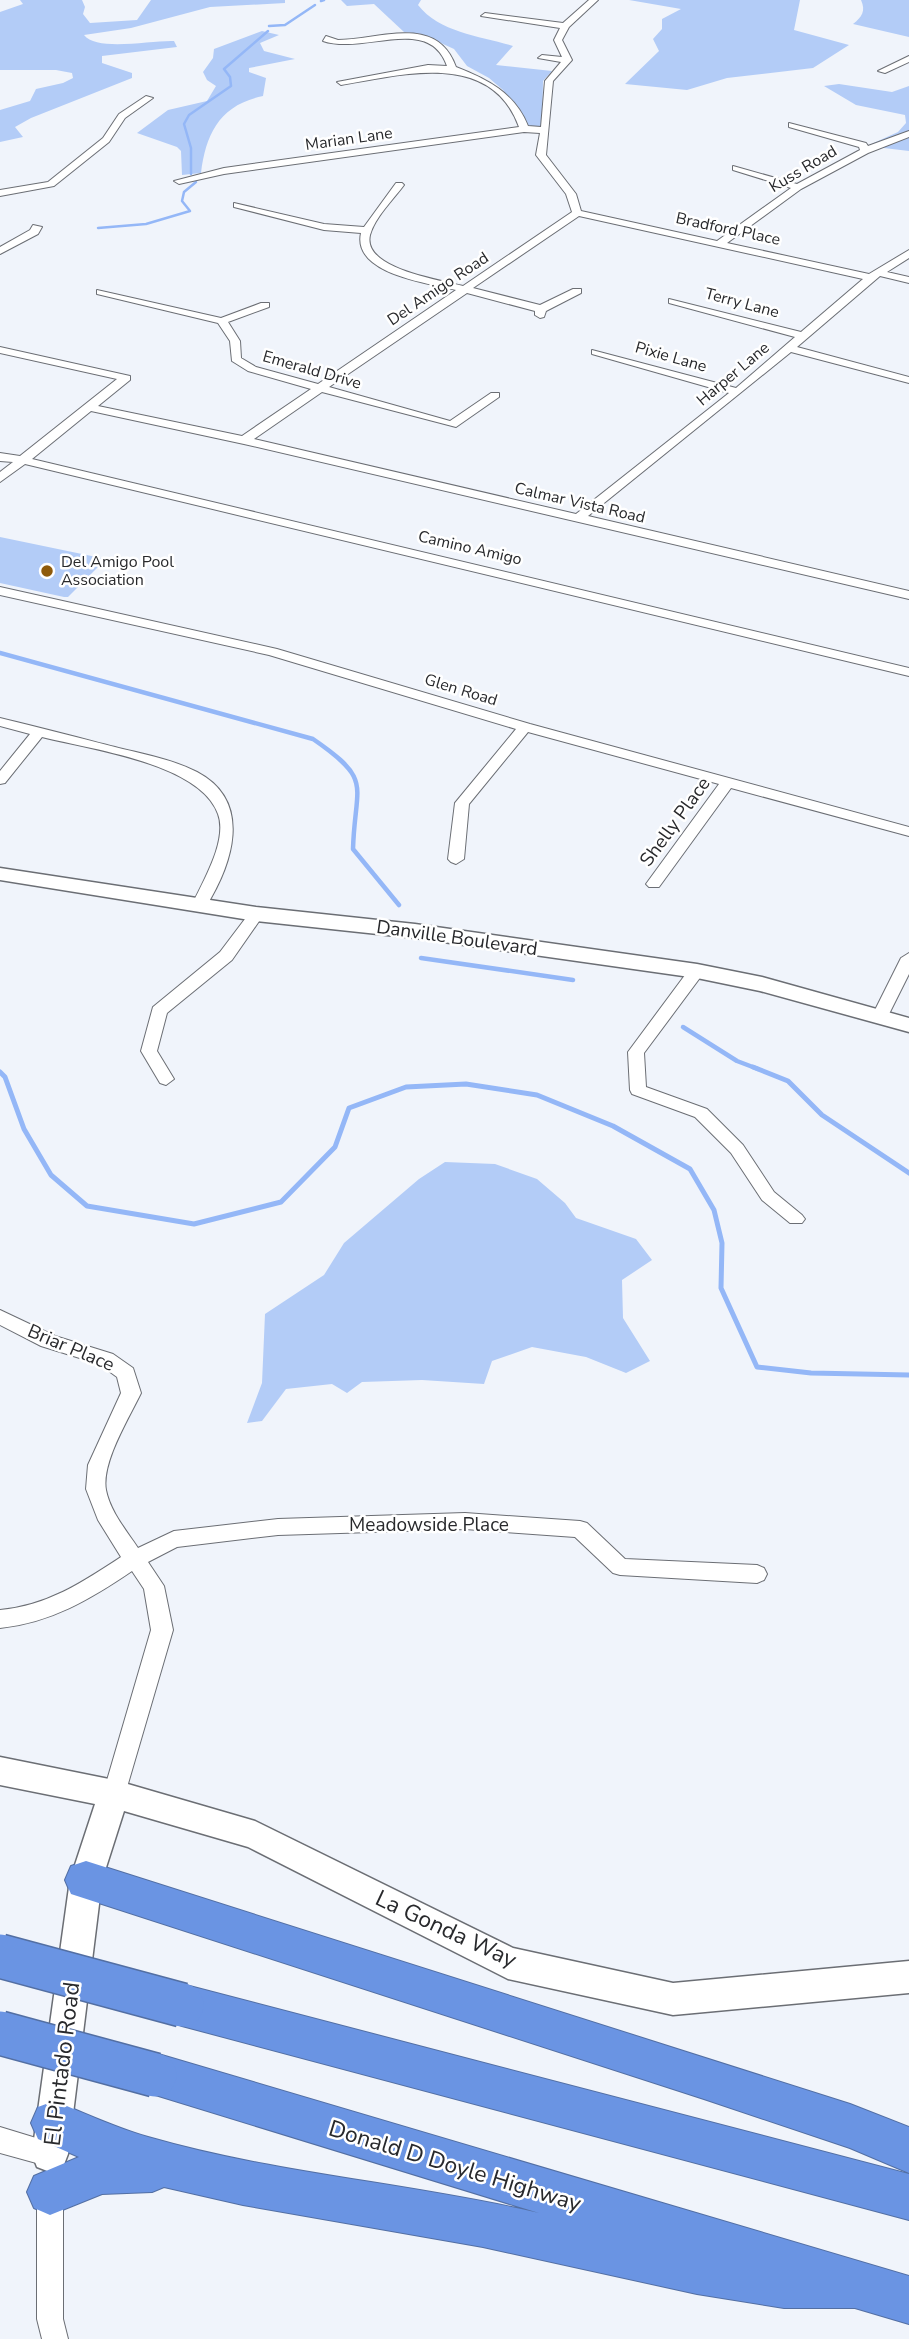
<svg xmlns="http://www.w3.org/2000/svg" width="909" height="2339" viewBox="0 0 909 2339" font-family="'Nunito Sans',sans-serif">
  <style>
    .green { fill: #b3ccf7 }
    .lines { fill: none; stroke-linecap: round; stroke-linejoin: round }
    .stream-far2 { stroke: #94b7f7; stroke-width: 2.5 }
    .stream-far1 { stroke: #94b7f7; stroke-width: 4.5 }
    .stream { stroke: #94b7f7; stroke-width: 5 }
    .street-casing { stroke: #6b6e74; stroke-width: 2 }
    .secondary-casing { stroke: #6b6e74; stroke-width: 3 }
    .highway-casing { stroke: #536fa3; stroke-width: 2 }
    .street { fill: #fff; fill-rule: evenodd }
    .secondary { fill: #fff; fill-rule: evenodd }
    .highway { fill: #6a94e3; fill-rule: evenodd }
    .highway-bridge-casing { stroke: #536fa3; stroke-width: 46; stroke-linecap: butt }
    .highway-bridge { stroke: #6a94e3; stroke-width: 43 }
    .poi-dot { fill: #8e5a0b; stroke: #fff; stroke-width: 2.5 }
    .labels { text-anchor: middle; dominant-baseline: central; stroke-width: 5; stroke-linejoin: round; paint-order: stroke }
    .far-street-label { font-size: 16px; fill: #28292c; stroke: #fff }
    .far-poi-label { font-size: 16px; fill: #28292c; stroke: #fff; text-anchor: start }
    .street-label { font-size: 19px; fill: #28292c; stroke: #fff }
    .near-street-label { font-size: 23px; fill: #28292c; stroke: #fff }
  </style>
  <rect width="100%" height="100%" fill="#f0f4fb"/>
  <g class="green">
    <path d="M20 0H82L85 7 83 14 90 23 137 20 151 0H285V3L210 7 131 28 84 35C97 52 152 40 174 41L177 47 102 56V63L132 73V78L31 118 15 127 23 137 0 142V110L30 101 36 89 63 83 73 78 72 73 56 70H0V12L23 4Z"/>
    <path d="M341 0H421L418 5C440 33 481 36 513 46L496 65 552 71 543 81 542 126H529L503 90 489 78 467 66 454 49 421 34 404 32 374 4 347 6Z"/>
    <polygon points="629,0 800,0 794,30 849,45 813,68 727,78 687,90 625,84 659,51 653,39 662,29 662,19 681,9"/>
    <path d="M861 0H909V37L853 24C862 17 866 11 861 0Z"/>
    <path d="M262 31 279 35 260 43 264 51 295 59 249 68V72L266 78 263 96C220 105 206 133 201 173L182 175 181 151 177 147 137 133 168 110 207 101 216 86 207 80 203 72 213 58 214 49Z"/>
    <polygon points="839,84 892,92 909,86 909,151 867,146 898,132 906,123 905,115 856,105 824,86"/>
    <polygon points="0,537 106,559 68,597 64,597 0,583"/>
    <polygon points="445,1162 495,1164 537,1179 565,1203 576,1218 636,1239 652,1260 622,1280 623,1318 650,1361 626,1373 586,1357 532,1347 492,1361 484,1384 422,1380 362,1382 347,1393 332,1384 286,1389 262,1421 247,1423 262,1383 265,1314 324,1275 344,1243 419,1179"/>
  </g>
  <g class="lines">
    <g class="stream-far2">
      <polyline points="321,1 324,0"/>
      <polyline points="269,26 285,25 315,5"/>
      <polyline points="191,174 191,148 184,124 189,115 231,86 230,77 224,69 268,31"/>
      <polyline points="98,228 146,224 190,211 182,201 184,192 196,182"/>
    </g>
    <g class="stream-far1">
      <path d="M0 653 313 739C374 781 355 783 353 849L399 905"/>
      <polyline points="421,958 573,980"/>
      <polyline points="683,1027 737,1061 758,1069"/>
    </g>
    <g class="stream">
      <polyline points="753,1067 788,1081 822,1115 909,1173"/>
      <polyline points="0,1072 5,1077 24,1129 51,1175 87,1206 194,1224 281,1202 335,1147 349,1108 406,1087 466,1084 537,1095 613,1126 690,1169 714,1210 722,1243 721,1288 757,1367 811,1373 909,1375"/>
    </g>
    <g class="street-casing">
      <g id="street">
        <path d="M589 0H598L569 27 562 40 572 60 553 81 546 155 576 194 581 211 717 241 791 188 733 170V166L797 184 860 150 859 147 789 127V123L866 143 868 146 909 131V137L868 153 801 189 727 243 869 274 909 250V258L887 272 909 277V283L880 276 797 347 909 377V383L791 352 588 516 909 591V599L244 444 91 411 32 459 909 668V676L25 464 0 482V472L13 462 0 461V453L20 456 117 379 0 353V347L130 376V380L98 406 242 436 311 389 248 371 232 361 230 341 218 323 97 294V290L221 318 261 303H269V307L228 322 240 341 241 358 256 367 318 384 456 290C428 283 352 274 361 233L324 230 234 207V203L324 224 364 227 396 183H402L404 185C393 200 375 217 370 235 362 269 441 280 463 286L572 212 566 194 536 155 540 133 524 132 224 174 179 184 174 181 224 168 519 127C491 49 401 75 341 85L337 82 428 65 447 66C429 14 365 55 323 41L326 36 338 40C382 39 437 14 456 67 487 79 515 93 528 126L541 127 545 81 561 62 538 58 542 55 562 57 554 40 560 28 481 16 485 13 563 23ZM579 216 863 279 801 332 669 299V303L795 337 736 388 592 350V354L729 393 576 514 254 439 322 392 456 427 499 397V393H491L450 421 329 387 467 293 535 311V315L540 318 544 317 546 311 581 293V289H573L540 305 473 288Z"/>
        <polygon points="909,56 909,62 885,73 878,71"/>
        <polygon points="146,96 153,98 125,118 109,142 54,186 0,196 0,190 48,182 103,138 119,114"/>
        <polygon points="33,225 42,227 38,234 0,254 0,247 30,230"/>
        <polygon points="0,587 277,649 530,724 909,827 909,836 731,788 659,887 649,887 646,884 719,784 528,732 469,804 464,859 456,864 451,862 448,859 455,803 516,729 269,655 0,595"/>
        <path d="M0 718C38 727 76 737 115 747 142 754 172 759 197 772 254 802 232 865 205 908L200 910 192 905C203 881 228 840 218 814 200 763 89 749 42 737L5 783 0 784V771L30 734 0 726Z"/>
        <polygon points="256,909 264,914 232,960 167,1013 157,1051 174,1079 166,1085 160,1083 141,1051 153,1007 220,952 251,911"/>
        <polygon points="909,953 909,974 888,1016 880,1021 874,1020 872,1016 901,958"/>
        <polygon points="697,966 705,971 644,1053 646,1087 707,1109 743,1145 774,1192 802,1215 805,1219 802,1223 790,1223 762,1200 731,1153 695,1117 632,1094 630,1090 628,1052 691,967"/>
        <path d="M0 1310 55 1336 113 1354 133 1368 141 1393C129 1418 101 1463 106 1490 110 1511 126 1530 138 1548L174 1531 278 1519 465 1513 580 1521 587 1523 625 1559 757 1565 764 1568 767 1574 764 1580 757 1583 620 1575 613 1573 575 1537 465 1529 278 1535 177 1547 148 1562 164 1586 173 1630 125 1794 122 1801 114 1804 106 1801 103 1794 151 1630 144 1589 132 1571C91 1599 50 1623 0 1628V1610C47 1606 83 1582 121 1557L98 1520 86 1489 88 1465 121 1393 117 1377 99 1364 41 1346 0 1325Z"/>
        <polygon points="0,2127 59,2145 63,2158 59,2167 50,2171 40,2164 0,2153"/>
        <polygon points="50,2180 59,2184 63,2193 63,2319 68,2339 42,2339 37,2319 37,2193 41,2184"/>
      </g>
    </g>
    <g class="secondary-casing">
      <g id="secondary">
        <polygon points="0,868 256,907 415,924 697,964 762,977 909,1018 909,1032 760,991 697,978 415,938 256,921 0,880"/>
        <polygon points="0,1757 114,1780 255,1821 513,1948 673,1983 909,1961 909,1993 673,2015 508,1979 248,1847 124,1811 102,1880 68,2154 63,2167 50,2172 37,2167 32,2154 70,1880 95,1804 0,1785"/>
      </g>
    </g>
    <g class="highway-casing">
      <g id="highway">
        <polygon points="86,1861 850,2104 909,2127 909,2173 850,2148 704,2099 71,1894 65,1880 71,1866"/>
        <polygon points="182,1984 909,2174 909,2220 182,2026 167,2020 160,2005 167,1990"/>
        <path d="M155 2053 909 2276V2324L855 2308H784L697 2294 483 2247 243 2205 164 2187 152 2192 102 2194 50 2215 34 2208 27 2192 34 2176 79 2157 38 2139 31 2123 38 2107 54 2101C85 2113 116 2128 148 2137 276 2174 410 2183 539 2213L139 2090 133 2075 139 2060Z"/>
      </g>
    </g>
    <use href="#street" class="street"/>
    <use href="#secondary" class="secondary"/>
    <use href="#highway" class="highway"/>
    <g class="highway-bridge-casing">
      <g id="highway-bridge">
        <polyline points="0,1956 182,2005"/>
        <polyline points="0,2033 155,2075"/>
      </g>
    </g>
    <use href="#highway-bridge" class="highway-bridge"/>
  </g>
  <circle class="poi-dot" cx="47" cy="571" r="7"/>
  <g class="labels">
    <g class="far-street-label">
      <text transform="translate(349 139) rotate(-8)">Marian Lane</text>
      <text transform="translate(803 169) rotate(-31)">Kuss Road</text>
      <text transform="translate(728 229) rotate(12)">Bradford Place</text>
      <text transform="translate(438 289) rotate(-34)">Del Amigo Road</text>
      <text transform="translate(742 303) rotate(15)">Terry Lane</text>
      <text transform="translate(671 357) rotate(16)">Pixie Lane</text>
      <text transform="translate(312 370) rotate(16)">Emerald Drive</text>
      <text transform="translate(733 374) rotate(-40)">Harper Lane</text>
      <text transform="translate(580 503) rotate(13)">Calmar Vista Road</text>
      <text transform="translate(470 548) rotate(13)">Camino Amigo</text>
      <text transform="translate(461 690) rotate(17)">Glen Road</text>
    </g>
    <g class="far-poi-label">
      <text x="61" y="562">Del Amigo Pool<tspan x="61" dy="18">Association</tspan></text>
    </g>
    <g class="street-label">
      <text transform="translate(675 822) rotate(-54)">Shelly Place</text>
      <text transform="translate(457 938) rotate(8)">Danville Boulevard</text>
      <text transform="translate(71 1348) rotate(23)">Briar Place</text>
      <text x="429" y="1525">Meadowside Place</text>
    </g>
    <g class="near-street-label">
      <text transform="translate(446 1929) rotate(25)">La Gonda Way</text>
      <text transform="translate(62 2064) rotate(-83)">El Pintado Road</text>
      <text transform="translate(455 2166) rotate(17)">Donald D Doyle Highway</text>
    </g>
  </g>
</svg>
